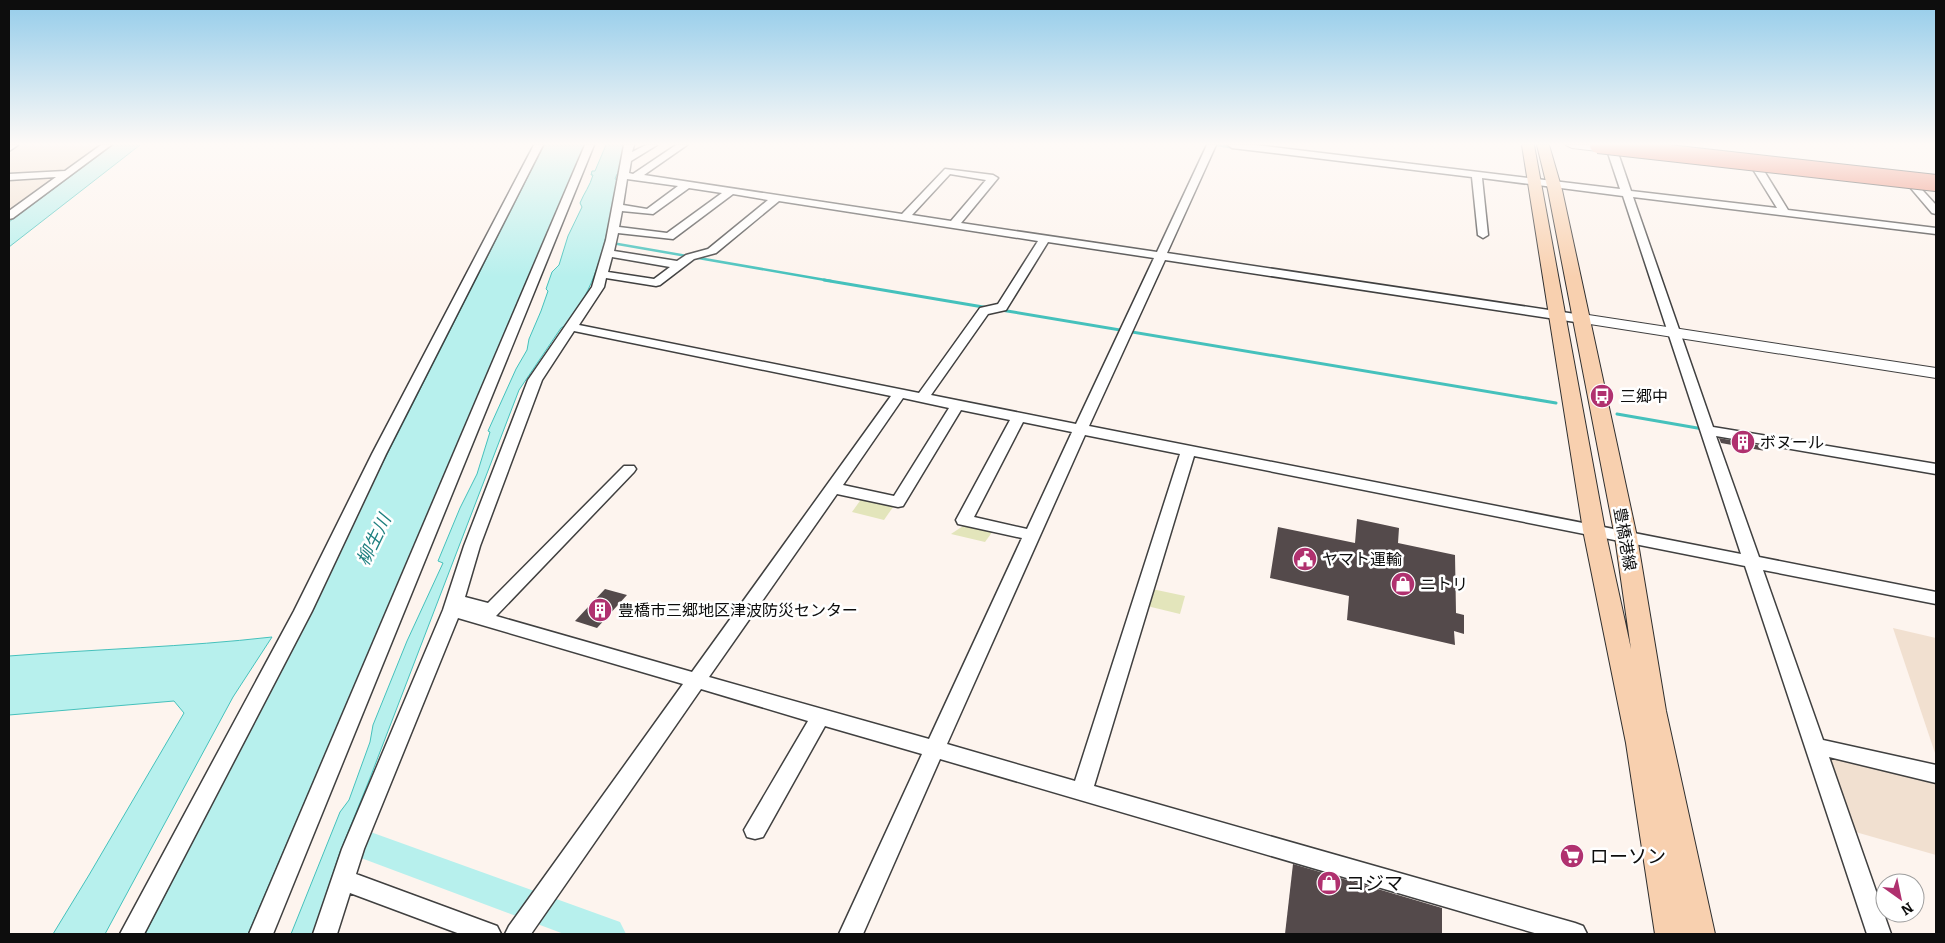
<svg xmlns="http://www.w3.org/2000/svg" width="1945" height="943" viewBox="0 0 1945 943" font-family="Bitter,'Noto Sans JP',serif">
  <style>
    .farmland { fill: #f1e0d0 }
    .green { fill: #e3e5bb }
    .water { fill: #b7f0ed; stroke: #45c1bc }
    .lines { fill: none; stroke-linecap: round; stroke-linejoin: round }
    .stream-far1 { stroke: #45c1bc; stroke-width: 2.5 }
    .stream { stroke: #45c1bc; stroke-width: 3 }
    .river { fill: #b7f0ed; fill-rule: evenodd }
    .building { fill: #544a4b }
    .minor-casing { stroke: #404040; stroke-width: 3 }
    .tertiary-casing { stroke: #404040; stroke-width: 2 }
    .secondary-casing { stroke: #2f2f2f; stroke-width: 2 }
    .minor { fill: #fff; fill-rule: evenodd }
    .tertiary { fill: #fff; fill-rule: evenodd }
    .secondary { fill: #f8d0af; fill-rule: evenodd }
    .trunk-bridge-casing { stroke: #1e1e1e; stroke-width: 18; stroke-linecap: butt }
    .trunk-bridge { stroke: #ea7e68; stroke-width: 16 }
    .labels { text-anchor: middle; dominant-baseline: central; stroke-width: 5; stroke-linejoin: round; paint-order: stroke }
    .poi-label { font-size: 16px; fill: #0d0d0d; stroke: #fff; text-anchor: start }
    .street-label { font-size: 16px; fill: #0d0d0d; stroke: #fff }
    .water-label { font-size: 18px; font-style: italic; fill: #1f8080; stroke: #fff }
    .near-poi-label { font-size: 19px; fill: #0d0d0d; stroke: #fff; text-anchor: start }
  </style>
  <rect width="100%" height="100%" fill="#fdf4ee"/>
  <g class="farmland">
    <polygon points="9,145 101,145 9,212"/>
    <polygon points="1893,628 1936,638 1936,756"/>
    <polygon points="1826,753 1936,778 1936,855 1852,831"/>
  </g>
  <g class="green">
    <polygon points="862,498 890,504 893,507 884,520 852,512"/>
    <polygon points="966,524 993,531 985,542 951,534"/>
    <polygon points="1152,589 1185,596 1180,614 1147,606"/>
  </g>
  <g class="water">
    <polygon points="113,145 140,145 9,247 9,222"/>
    <polygon points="544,145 586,145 248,934 145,934 297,639 372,484"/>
    <path d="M606 145H624L619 175 617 174 615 179 617 180C609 223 603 266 580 305 574 314 571 323 561 328L519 390 370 778 340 852 313 934H291L340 812 349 800 370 742 373 725 407 641 443 563 438 561 460 508 477 474 490 432 488 431 516 369 527 350 529 339 541 311 548 291 546 289 552 272 559 265 568 236 582 207 580 203C584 193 590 186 593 175H591L592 171H595Z"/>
    <path d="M272 637 233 697 105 934H53L89 875 184 713 174 701 9 715V656C97 649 185 647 272 637Z"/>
  </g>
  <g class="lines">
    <g class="stream-far1">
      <polyline points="1217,145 1236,148"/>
      <polyline points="612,243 831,281"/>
    </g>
    <g class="stream">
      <polyline points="824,280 989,308"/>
      <polyline points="1001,310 1556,403"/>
      <polyline points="1617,414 1703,429"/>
    </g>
    <polygon class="river" points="365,830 620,922 626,934 564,934 353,855 349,845 353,835"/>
  </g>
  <g class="building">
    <polygon points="1719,438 1762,446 1765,451 1721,443"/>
    <polygon points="1357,519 1399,528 1398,543 1455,555 1456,613 1464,615 1464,634 1454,631 1455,645 1347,620 1349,596 1270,578 1278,527 1355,543"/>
    <polygon points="605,589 627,595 597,628 575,621"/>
    <polygon points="1293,864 1442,908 1442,934 1285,934"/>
  </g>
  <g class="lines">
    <g class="minor-casing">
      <g id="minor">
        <polygon points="9,145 18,145 9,151"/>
        <polygon points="101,145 111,145 13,218 9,219 9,211 56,177 9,180 9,174 65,171"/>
        <polygon points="534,145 543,145 386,454 312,611 144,934 120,934 294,611 372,454"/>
        <polygon points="585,145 594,145 273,934 249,934"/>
        <path d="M624 145H634L632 152 646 145H657L631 161 629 173 633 174 676 145H687L644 175 902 214 945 169 993 175 998 178 961 223 1157 252 1207 145H1216L1167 253 1582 315 1588 319 1582 323 1165 260 1089 426 1741 554 1623 196 1482 178 1488 235 1483 238 1478 235 1472 177 1232 148 1228 145H1256L1620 189 1607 150 1612 147 1617 150 1631 191 1777 208 1751 166 1756 163 1761 166 1788 210 1936 228V234L1633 197 1713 427 1936 464V474L1716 436 1759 557 1936 592V604L1763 570 1823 740 1936 765V783L1829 757 1891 934H1867L1745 566 1194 456 1094 786 1575 923 1583 926 1587 934H1538L940 759 863 934H839L922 754 825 726 763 837 755 839 747 837 744 830 808 721 701 689 531 934H505L509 926 683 684 458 618 364 849 356 874 497 926 501 934H460L350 893 337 934H313L342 849 443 610 464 546 528 380 592 287 606 240ZM950 174 986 180 951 221 912 215ZM627 179 678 186 647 209 623 205ZM689 188 722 193 667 233 619 227 622 211 653 214ZM733 194 768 200 708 249 686 255 677 261 614 251 618 233 673 239ZM779 201 1038 241 998 304 980 308 919 393 579 325 604 287 606 278 656 286 660 285 694 259 716 253ZM1048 242 1154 258 1076 424 931 395 988 314 1006 310ZM612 257 670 267 654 279 608 272ZM574 331 891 396 692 672 496 616 634 472 636 469 634 466H624L488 603 465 597 480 546 542 380ZM903 398 949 408 894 496 843 485ZM961 410 1010 420 956 520 958 524 1022 538 929 739 709 677 837 494 898 507 903 506ZM1023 422 1072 432 1027 529 974 517ZM1085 435 1180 454 1075 781 947 744Z"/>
        <polygon points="1912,181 1915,182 1936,205 1936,214 1932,213 1909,186 1909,182"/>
      </g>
    </g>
    <g class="tertiary-casing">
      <g id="tertiary">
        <polygon points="1566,145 1603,145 1619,148 1621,150 1615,153 1572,148"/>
        <polygon points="1582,314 1936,368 1936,378 1577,322 1574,319 1577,316"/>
      </g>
    </g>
    <g class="secondary-casing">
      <polygon id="secondary" points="1522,145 1534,145 1605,530 1631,649 1615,537 1548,190 1537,145 1549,145 1562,190 1637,537 1666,711 1715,934 1655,934 1626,743 1583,530"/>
    </g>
    <use href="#minor" class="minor"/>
    <use href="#tertiary" class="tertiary"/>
    <use href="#secondary" class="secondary"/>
    <g class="trunk-bridge-casing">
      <polyline id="trunk-bridge" points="1598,145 1936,183"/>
    </g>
    <use href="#trunk-bridge" class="trunk-bridge"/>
  </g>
  <linearGradient id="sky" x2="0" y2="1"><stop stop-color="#94ccea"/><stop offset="0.52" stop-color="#fefaf7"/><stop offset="1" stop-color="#fefaf7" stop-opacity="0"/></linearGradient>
  <rect width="1945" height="277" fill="url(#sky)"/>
  <defs>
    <g id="bus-disc" transform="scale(1.25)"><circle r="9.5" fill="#b0316f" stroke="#fff"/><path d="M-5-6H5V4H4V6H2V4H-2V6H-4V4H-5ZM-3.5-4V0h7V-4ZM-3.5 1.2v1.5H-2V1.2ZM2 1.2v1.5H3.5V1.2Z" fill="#fff"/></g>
    <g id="building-disc" transform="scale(1.25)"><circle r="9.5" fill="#b0316f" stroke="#fff"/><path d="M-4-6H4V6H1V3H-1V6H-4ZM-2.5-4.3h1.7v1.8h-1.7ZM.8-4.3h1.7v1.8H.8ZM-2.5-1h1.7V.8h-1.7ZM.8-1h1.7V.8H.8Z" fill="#fff"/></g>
    <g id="civic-disc" transform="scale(1.25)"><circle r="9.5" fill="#b0316f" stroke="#fff"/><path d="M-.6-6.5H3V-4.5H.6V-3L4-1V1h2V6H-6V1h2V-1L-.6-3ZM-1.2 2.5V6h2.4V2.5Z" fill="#fff"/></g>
    <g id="shop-disc" transform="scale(1.25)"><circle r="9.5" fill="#b0316f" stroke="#fff"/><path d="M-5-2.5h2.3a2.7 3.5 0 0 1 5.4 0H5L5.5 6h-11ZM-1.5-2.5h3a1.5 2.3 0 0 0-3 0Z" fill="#fff"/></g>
    <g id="supermarket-disc" transform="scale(1.25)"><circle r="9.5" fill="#b0316f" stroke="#fff"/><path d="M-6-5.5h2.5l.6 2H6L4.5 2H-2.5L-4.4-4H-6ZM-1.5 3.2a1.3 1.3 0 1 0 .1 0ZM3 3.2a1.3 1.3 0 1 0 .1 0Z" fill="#fff"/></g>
  </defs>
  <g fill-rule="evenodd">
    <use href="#bus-disc" x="1602" y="396"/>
    <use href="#building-disc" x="1743" y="442"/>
    <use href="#civic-disc" x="1305" y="559"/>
    <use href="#shop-disc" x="1403" y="584"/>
    <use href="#building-disc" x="600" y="610"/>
    <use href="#supermarket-disc" x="1572" y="856"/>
    <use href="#shop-disc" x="1329" y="883"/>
  </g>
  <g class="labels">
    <g class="poi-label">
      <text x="1620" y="396">三郷中</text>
      <text x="1760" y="442">ボヌール</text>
      <text x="1322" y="559">ヤマト運輸</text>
      <text x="1420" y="584">ニトリ</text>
      <text x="618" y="610">豊橋市三郷地区津波防災センター</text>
    </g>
    <g class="street-label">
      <text transform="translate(1625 539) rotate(80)">豊橋港線</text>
    </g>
    <g class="water-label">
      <text transform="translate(374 540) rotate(-64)">柳生川</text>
    </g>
    <g class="near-poi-label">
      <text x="1590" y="856">ローソン</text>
      <text x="1346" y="883">コジマ</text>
    </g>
  </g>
  <rect width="1945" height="943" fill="none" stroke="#0d0d0d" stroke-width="20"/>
  <g transform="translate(1900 898) rotate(147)"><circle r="24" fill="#ffffff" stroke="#9e9e9e"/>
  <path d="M0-4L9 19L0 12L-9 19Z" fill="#b0316f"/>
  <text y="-8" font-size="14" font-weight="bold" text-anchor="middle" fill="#0d0d0d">N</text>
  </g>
</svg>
